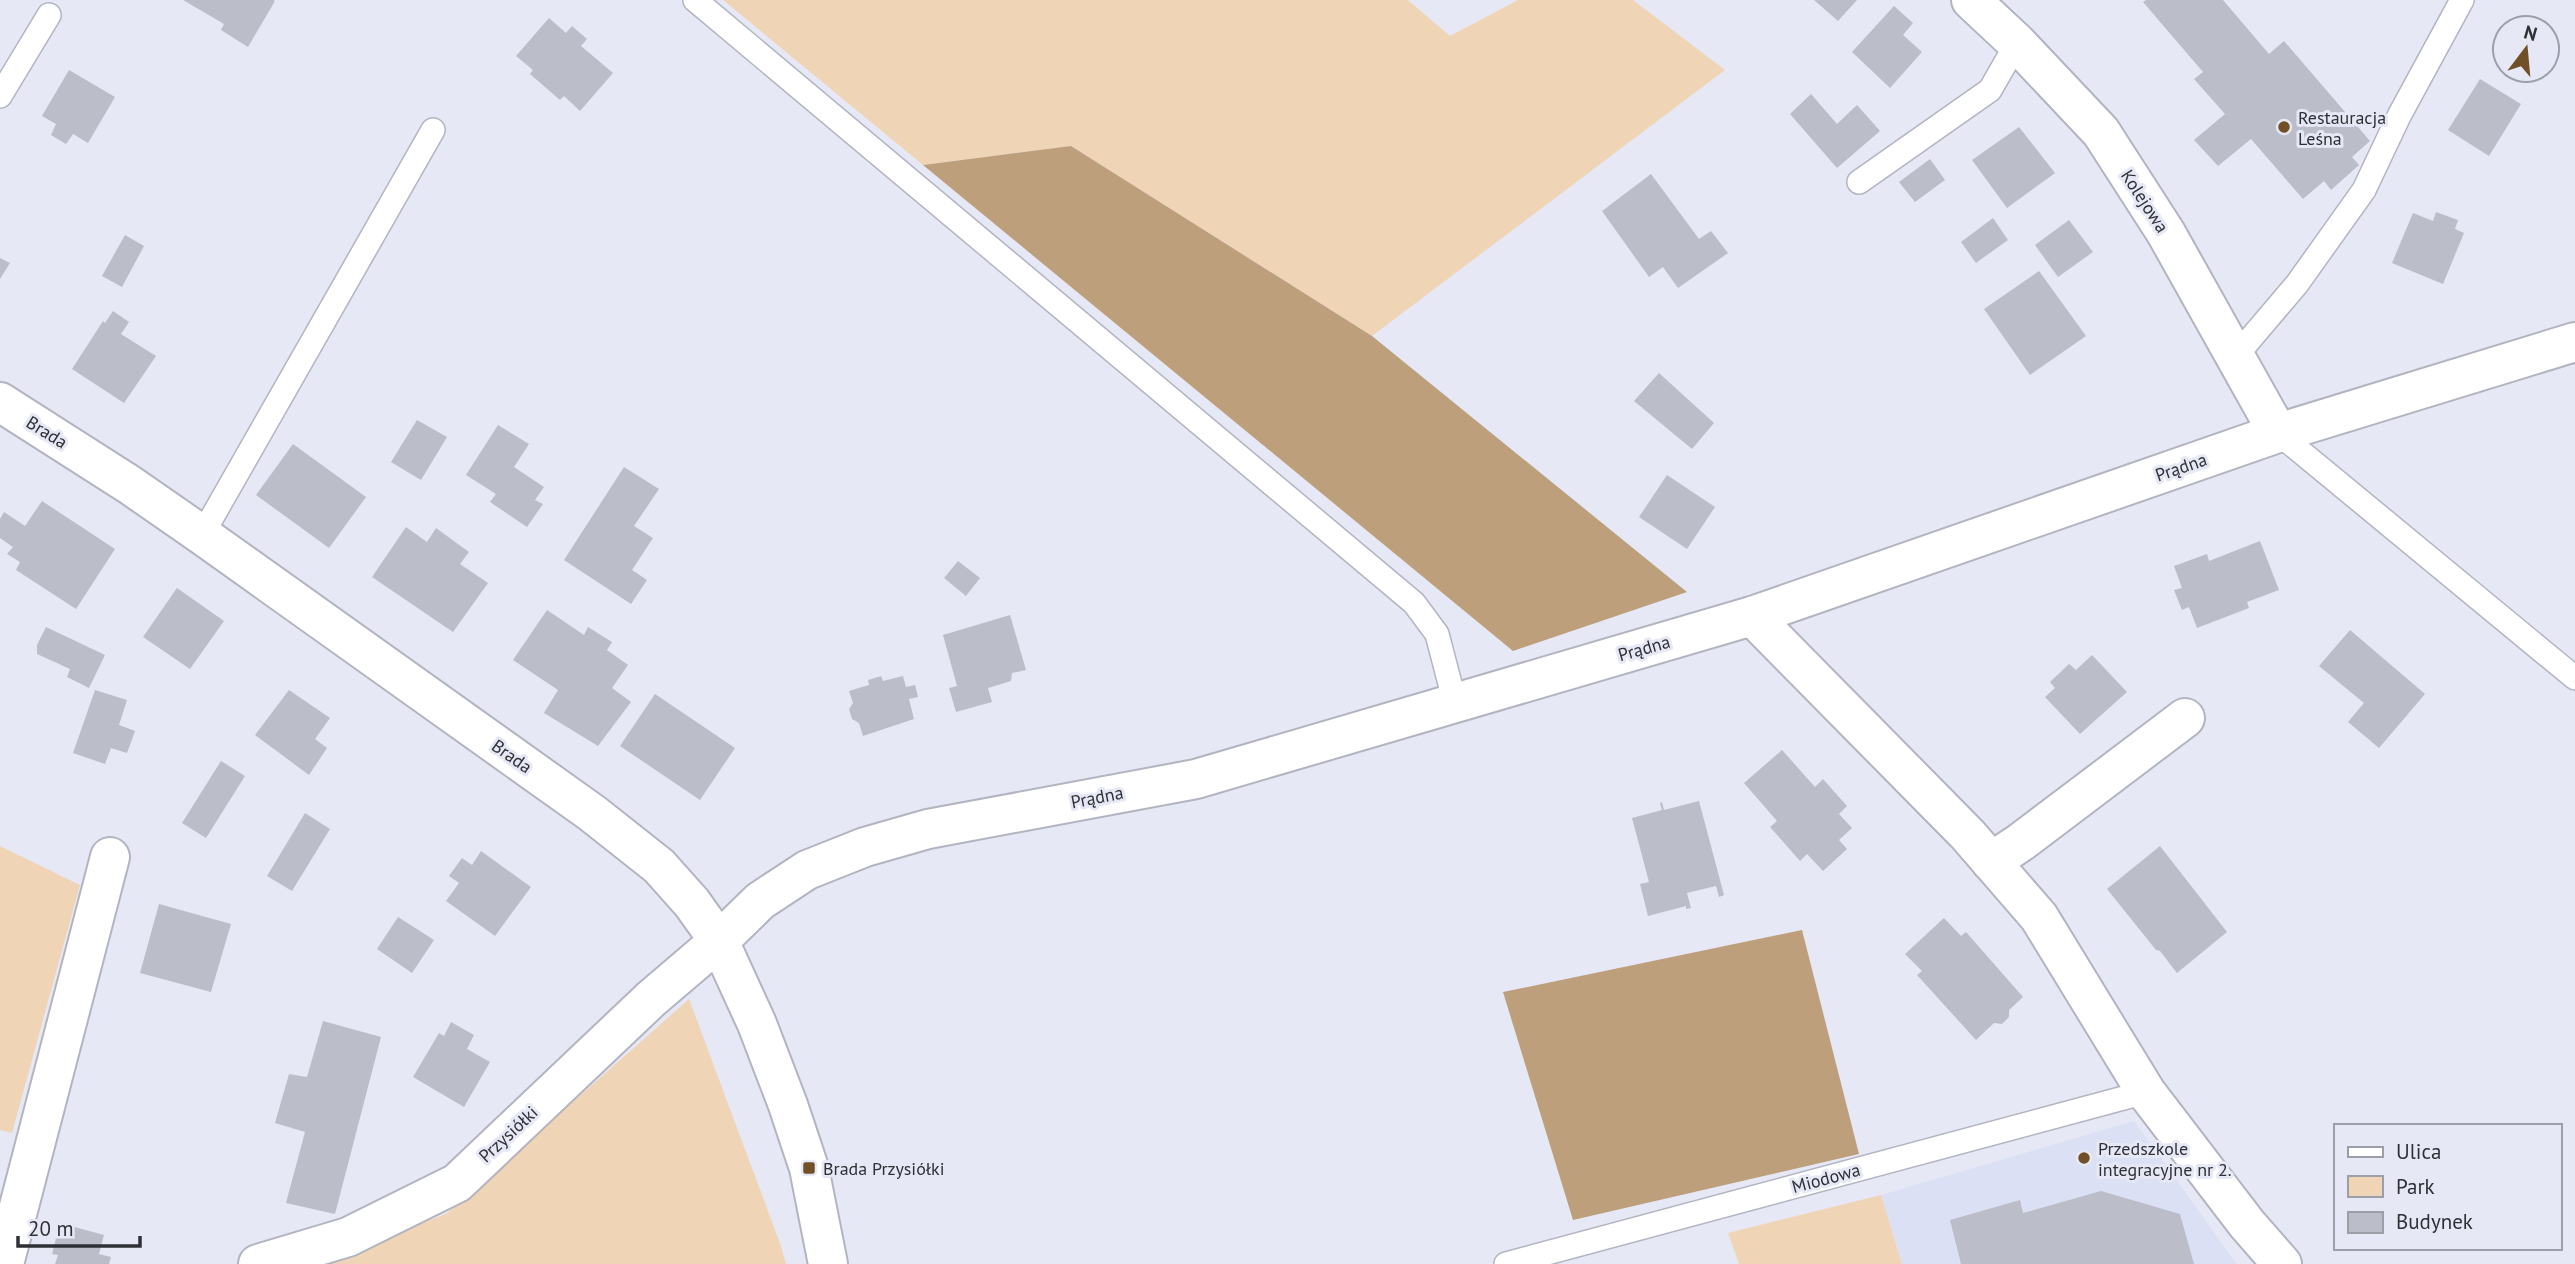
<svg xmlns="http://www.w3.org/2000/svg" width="2575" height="1264" viewBox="0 0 2575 1264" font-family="'PT Sans',sans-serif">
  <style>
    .built { fill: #dce0f4 }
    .green { fill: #f0d4b6 }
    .forest { fill: #bd9f7c }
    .building { fill: #bbbdc9 }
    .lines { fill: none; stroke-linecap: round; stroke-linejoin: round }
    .lane-casing { stroke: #b2b4c0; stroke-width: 26 }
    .street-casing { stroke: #b2b4c0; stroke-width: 42 }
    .secondary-casing { stroke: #b2b4c0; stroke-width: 42 }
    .lane { stroke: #fff; stroke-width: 23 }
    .street { stroke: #fff; stroke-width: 38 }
    .secondary { stroke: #fff; stroke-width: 38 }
    .poi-dot { fill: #715027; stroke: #e6e9f5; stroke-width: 2.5 }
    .labels { text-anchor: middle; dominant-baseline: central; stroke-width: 6; stroke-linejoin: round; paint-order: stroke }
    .poi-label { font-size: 18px; fill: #2f3035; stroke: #e6e9f5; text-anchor: start }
    .street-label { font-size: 18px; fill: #2f3035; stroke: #e6e9f5 }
  </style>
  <rect width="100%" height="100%" fill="#e6e9f5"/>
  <polygon class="built" points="2134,1121 2237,1264 1902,1264 1881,1195"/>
  <g class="green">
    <polygon points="723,0 1408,0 1450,36 1518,0 1633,0 1725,70 1372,336 1071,146 923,165"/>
    <polygon points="0,846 80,885 12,1133 0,1130"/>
    <polygon points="689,999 781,1246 786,1264 311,1264 446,1214"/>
    <polygon points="1881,1195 1902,1264 1739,1264 1728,1233"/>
  </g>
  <g class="forest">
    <polygon points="1071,146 1372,336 1687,592 1513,651 923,165"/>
    <polygon points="1802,930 1859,1154 1573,1220 1503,992"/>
  </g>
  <g class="building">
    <polygon points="183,0 273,0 275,1 248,47 221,30 224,24"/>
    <polygon points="1814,0 1857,0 1838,21"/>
    <polygon points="2146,0 2223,0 2269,54 2284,41 2370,141 2352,157 2359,165 2331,190 2324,181 2303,199 2251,139 2218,166 2194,140 2225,114 2194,79 2203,72 2143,2"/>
    <polygon points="1894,6 1913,23 1903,35 1922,52 1890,88 1852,52"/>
    <polygon points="549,18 566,33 572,26 587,39 581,46 613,73 580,111 564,96 560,100 530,74 533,70 516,56"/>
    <polygon points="69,70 115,97 88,143 73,134 66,144 51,135 56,124 42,116"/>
    <polygon points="2480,79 2521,104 2489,156 2448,130"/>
    <polygon points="1811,94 1837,124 1857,105 1880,131 1837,168 1790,114"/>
    <polygon points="2019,127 2055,173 2007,208 1972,160"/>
    <polygon points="1930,159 1945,180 1915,202 1899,182"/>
    <polygon points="1651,174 1699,239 1711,231 1728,253 1678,288 1663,267 1649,277 1602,211"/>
    <polygon points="2436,212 2458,220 2455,229 2464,233 2443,284 2392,263 2413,213 2433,221"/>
    <polygon points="1993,218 2008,240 1976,263 1961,242"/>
    <polygon points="2069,220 2093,252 2058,277 2035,245"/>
    <polygon points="125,235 144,246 122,287 102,276"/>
    <polygon points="0,258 10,263 0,279"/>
    <polygon points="2039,271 2086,336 2030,375 1984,309"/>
    <polygon points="113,311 129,322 121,334 156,356 124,403 72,369 103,321 105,323"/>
    <polygon points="1659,373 1714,423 1692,449 1634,401"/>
    <polygon points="417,420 447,437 421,480 391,462"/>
    <polygon points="498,425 529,444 514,467 544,487 535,500 543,504 527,527 490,502 496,494 466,475"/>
    <polygon points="293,444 366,497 329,548 256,495"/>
    <polygon points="624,467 659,489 634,526 653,538 632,570 647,580 631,604 564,560"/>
    <polygon points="1667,475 1715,507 1687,549 1639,517"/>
    <polygon points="42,501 115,549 76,609 16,570 20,562 7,554 13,547 0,538 0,519 4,512 25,526"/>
    <polygon points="406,527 427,542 436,528 469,552 460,564 488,583 453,632 372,577"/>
    <polygon points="2260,541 2279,590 2247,602 2249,608 2197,628 2189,607 2182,610 2174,590 2182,588 2174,566 2207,554 2209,561"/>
    <polygon points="958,561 980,578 966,596 944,578"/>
    <polygon points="177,588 224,621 190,669 143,637"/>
    <polygon points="547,610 584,635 588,627 612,642 607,650 628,665 612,688 631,702 598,746 544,713 558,690 513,660"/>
    <polygon points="1010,615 1026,670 1012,673 1011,681 988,688 992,702 956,712 949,688 957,686 943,635"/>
    <polygon points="46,627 105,655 89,688 67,677 70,669 37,654 37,645"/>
    <polygon points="2350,630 2425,694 2379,748 2348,722 2364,703 2319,666"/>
    <polygon points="2092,655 2127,692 2080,734 2045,697 2055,688 2050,682 2069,664 2076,670"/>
    <polygon points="881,676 883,681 903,676 906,687 915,685 918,697 909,699 914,719 863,736 859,723 852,719 849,709 853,703 849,691 869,685 868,680"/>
    <polygon points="95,690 127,700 119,725 135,731 127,753 111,748 105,764 73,753"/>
    <polygon points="289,690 330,718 315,739 327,748 309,775 255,735"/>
    <polygon points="655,694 735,748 700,800 620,746"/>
    <polygon points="1782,750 1815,787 1823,779 1847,806 1839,814 1852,828 1839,840 1847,849 1823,871 1807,854 1800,861 1770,827 1777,821 1744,783"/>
    <polygon points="221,761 245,776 206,838 182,823"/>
    <polygon points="1699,801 1724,895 1719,897 1716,886 1687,893 1691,908 1686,909 1686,906 1648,916 1640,884 1649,882 1632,818 1662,810 1660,803 1662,802 1664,810"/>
    <polygon points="305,813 330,829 292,891 267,876"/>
    <polygon points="2160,846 2227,932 2177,973 2160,951 2156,950 2107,889"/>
    <polygon points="481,851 531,887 495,936 446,901 459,883 449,876 462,858 472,865"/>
    <polygon points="159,904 231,924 211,992 140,973"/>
    <polygon points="398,917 434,940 412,973 377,949"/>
    <polygon points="1944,918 1961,936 1966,932 2023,997 2009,1010 2009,1017 2002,1024 1994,1023 1976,1040 1917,975 1922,971 1905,954"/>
    <polygon points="323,1021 381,1037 335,1214 286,1203 305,1132 275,1123 289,1074 307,1077"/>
    <polygon points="451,1022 474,1035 467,1049 490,1062 464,1107 413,1077 439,1033 444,1036"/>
    <polygon points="2101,1191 2180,1214 2194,1264 1961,1264 1950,1220 2020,1200 2023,1213"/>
    <polygon points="60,1223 104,1235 99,1254 111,1257 109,1264 55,1264 58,1255 52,1254"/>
  </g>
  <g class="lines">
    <g class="lane-casing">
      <g id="lane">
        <polyline points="695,0 1414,603 1437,634 1455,703"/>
        <polyline points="0,96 49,15"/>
        <polyline points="1859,182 1990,90 2017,43"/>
        <polyline points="2235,357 2297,284 2364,190 2399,116 2462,0"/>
        <polyline points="2278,433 2575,678"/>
        <polyline points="202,535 433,130"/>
        <polyline points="1506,1264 2146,1092"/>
      </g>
    </g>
    <g class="street-casing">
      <g id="street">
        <polyline points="1971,0 2017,43 2101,132 2166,233 2278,433"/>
        <polyline points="1752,616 1968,835 2039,917 2146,1092 2247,1224 2282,1264"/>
        <polyline points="1991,862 2021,842 2185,718"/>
        <polyline points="4,1264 110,857"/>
        <polyline points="258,1264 348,1237 457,1183 651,999 719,941 760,901 807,870 865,847 928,829 1196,779 1752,616 2278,433 2575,342"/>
      </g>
    </g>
    <g class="secondary-casing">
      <polyline id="secondary" points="0,402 130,485 202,535 592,813 659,866 692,903 719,941 757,1024 788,1105 809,1168 828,1264"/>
    </g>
    <use href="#lane" class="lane"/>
    <use href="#street" class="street"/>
    <use href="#secondary" class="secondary"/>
  </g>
  <g class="poi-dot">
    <circle cx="2284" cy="127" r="7"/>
    <circle cx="2084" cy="1158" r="7"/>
    <rect x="802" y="1161" width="14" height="14" rx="3.5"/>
  </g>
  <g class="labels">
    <g class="poi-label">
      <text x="2298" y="117">Restauracja<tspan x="2298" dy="21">Leśna</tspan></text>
      <text x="2098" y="1148">Przedszkole<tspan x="2098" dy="21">integracyjne nr 2.</tspan></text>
      <text x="823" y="1168">Brada Przysiółki</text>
    </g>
    <g class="street-label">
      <text transform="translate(2145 201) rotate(57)">Kolejowa</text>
      <text transform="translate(47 432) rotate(32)">Brada</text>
      <text transform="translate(2181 467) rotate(-19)">Prądna</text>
      <text transform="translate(1644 648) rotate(-16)">Prądna</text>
      <text transform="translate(512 756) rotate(35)">Brada</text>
      <text transform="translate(1097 797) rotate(-11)">Prądna</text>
      <text transform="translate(508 1134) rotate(-43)">Przysiółki</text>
      <text transform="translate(1826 1178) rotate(-15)">Miodowa</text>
    </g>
  </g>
  <rect x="2334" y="1124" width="228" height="126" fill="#e6e9f5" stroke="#9d9fa8" stroke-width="2"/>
  <rect x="2348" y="1147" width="35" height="10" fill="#ffffff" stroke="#9d9fa8" stroke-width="2"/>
  <text x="2396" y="1159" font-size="21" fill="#2f3035">Ulica</text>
  <rect x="2348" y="1176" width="35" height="21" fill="#f0d4b6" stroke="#9d9fa8" stroke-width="2"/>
  <text x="2396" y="1194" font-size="21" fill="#2f3035">Park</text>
  <rect x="2348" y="1212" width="35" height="21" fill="#bbbdc9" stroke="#9d9fa8" stroke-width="2"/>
  <text x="2396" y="1229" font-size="21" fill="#2f3035">Budynek</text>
  <g transform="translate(2526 49) rotate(16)"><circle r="33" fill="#e6e9f5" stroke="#9d9fa8" stroke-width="2"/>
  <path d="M0-5L12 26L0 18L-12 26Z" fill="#715027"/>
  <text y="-10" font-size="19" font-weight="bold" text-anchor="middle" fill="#2f3035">N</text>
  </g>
  <path d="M18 1236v10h122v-10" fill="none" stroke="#2f3035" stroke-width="3.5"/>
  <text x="28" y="1236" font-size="21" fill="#2f3035" stroke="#e6e9f5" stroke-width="5" paint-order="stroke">20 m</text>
</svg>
